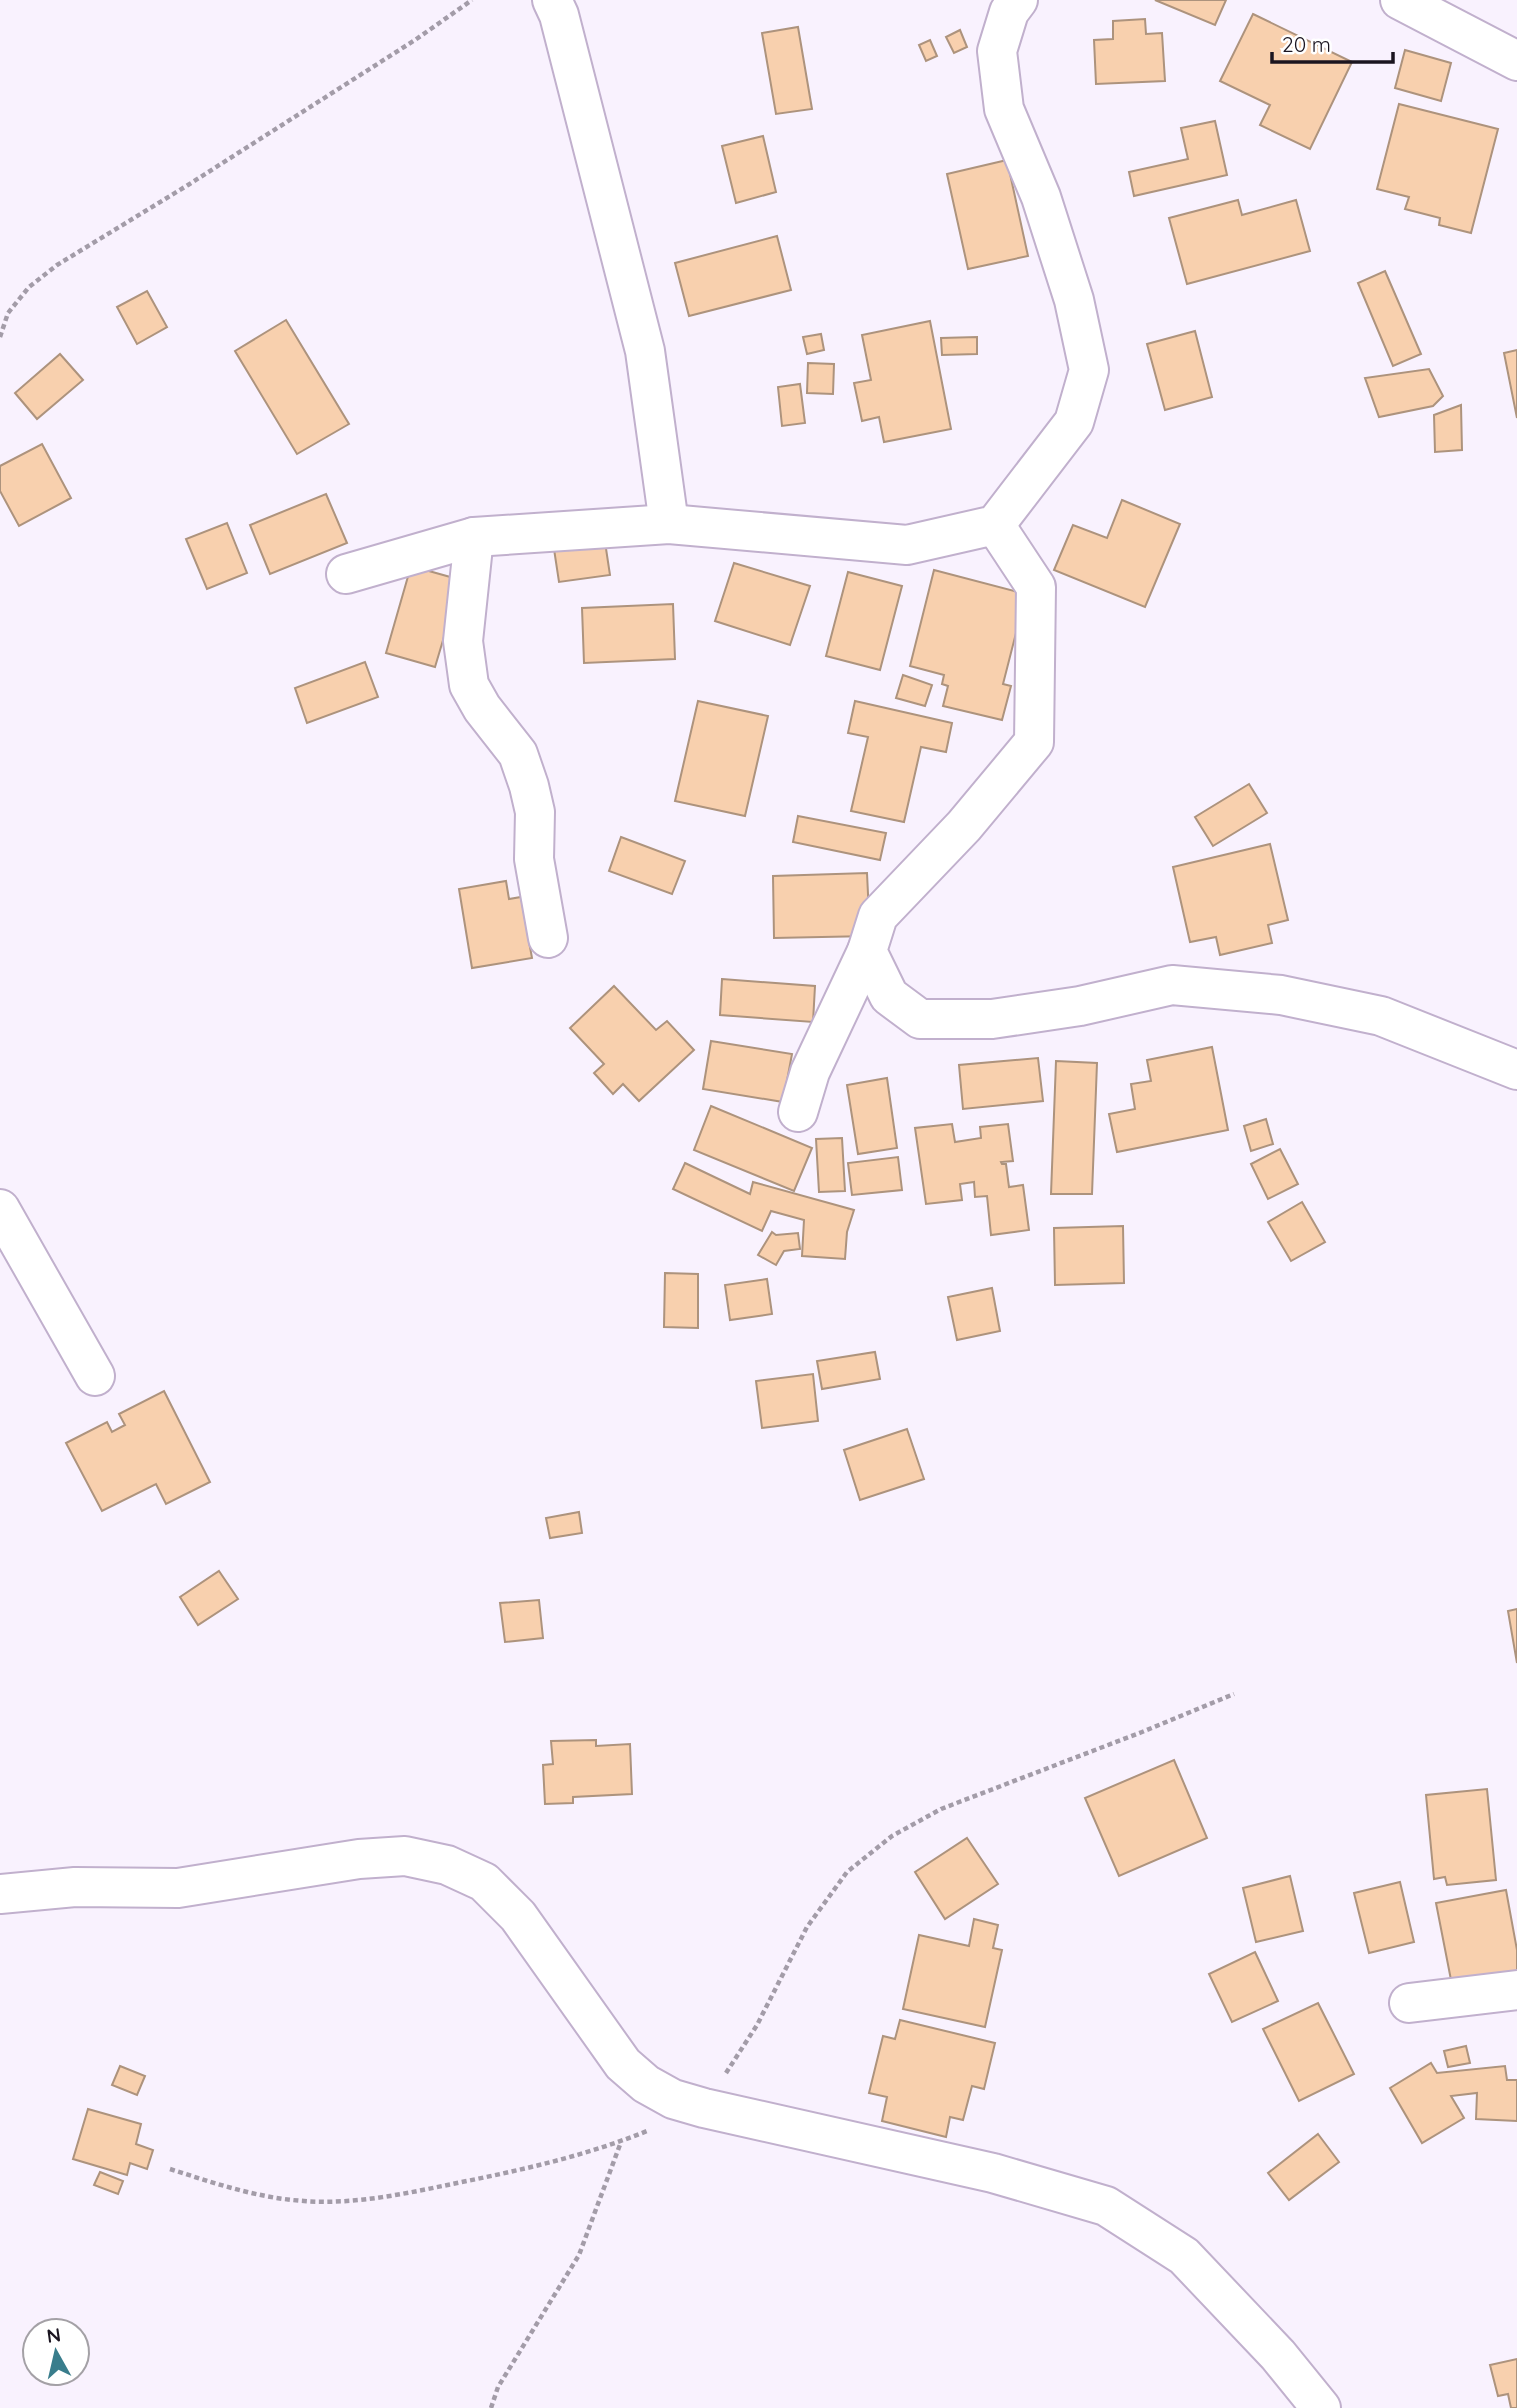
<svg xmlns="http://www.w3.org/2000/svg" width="1517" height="2408" viewBox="0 0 1517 2408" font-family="Quicksand,sans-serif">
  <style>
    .building { fill: #f8d0ae; stroke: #ad937d; stroke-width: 2 }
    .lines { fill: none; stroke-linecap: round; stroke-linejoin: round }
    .street-casing { stroke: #c1b0cd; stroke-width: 42 }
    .path { stroke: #a39ca8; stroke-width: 4.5; stroke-dasharray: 5 3.5; stroke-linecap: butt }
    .street { stroke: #fff; stroke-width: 38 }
  </style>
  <rect width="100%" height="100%" fill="#f9f2fe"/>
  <g class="building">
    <polygon points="1155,0 1226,0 1215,25"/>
    <polygon points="1253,14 1352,62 1310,149 1260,125 1270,105 1220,81"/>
    <polygon points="1145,19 1146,34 1162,33 1165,81 1096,84 1094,40 1113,39 1113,21"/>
    <polygon points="798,27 812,109 776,114 762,33"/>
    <polygon points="960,30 967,47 954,53 946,37"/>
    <polygon points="930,40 937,56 926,61 919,45"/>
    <polygon points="1405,50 1451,63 1441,101 1395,88"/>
    <polygon points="1399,104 1498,129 1471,233 1439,225 1440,218 1405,209 1409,197 1377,189"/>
    <polygon points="1215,121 1227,175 1134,196 1129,172 1188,159 1181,128"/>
    <polygon points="763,136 776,192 736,203 722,146"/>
    <polygon points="1007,160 1028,256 968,269 947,174"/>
    <polygon points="1238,200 1242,215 1296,200 1310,251 1187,284 1169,218"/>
    <polygon points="777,236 791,290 689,316 675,263"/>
    <polygon points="1385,271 1421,354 1393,366 1358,283"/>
    <polygon points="147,291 167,327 137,344 117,307"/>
    <polygon points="286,320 349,424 297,454 235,351"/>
    <polygon points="930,321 951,429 884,442 879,417 862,421 854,383 871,380 862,335"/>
    <polygon points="1195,331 1212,397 1165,410 1147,344"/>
    <polygon points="821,334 824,350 807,354 803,337"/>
    <polygon points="977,337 977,354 942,355 941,338"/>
    <polygon points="1517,350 1517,418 1504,353"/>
    <polygon points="60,354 83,380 37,419 15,393"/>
    <polygon points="808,363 834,364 833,394 807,393"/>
    <polygon points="1429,369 1443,396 1433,406 1379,417 1365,378"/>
    <polygon points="800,384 805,423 782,426 778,387"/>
    <polygon points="1461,405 1462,450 1435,452 1434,415"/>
    <polygon points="42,444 71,498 19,526 0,491 0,466"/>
    <polygon points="326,494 347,543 270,574 250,525"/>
    <polygon points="1122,500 1180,524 1145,607 1054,570 1073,525 1107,538"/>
    <polygon points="227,523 247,573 207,589 186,539"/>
    <polygon points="605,542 610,575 559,582 554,549"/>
    <polygon points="734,563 810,586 790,645 715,621"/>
    <polygon points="411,566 461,580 435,667 386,653"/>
    <polygon points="934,570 1026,594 1003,684 1011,686 1002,720 943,706 948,686 942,684 944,675 910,666"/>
    <polygon points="848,572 902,586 880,670 826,656"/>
    <polygon points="673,604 675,659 584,663 582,608"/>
    <polygon points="365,662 378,697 307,723 295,688"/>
    <polygon points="903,675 932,685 925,706 896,698"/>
    <polygon points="698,701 768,716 745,816 675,801"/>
    <polygon points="855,701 952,723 946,752 921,747 904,822 851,811 868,737 848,733"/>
    <polygon points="1249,784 1267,813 1213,846 1195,817"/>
    <polygon points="798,816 886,833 880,860 793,842"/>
    <polygon points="621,837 685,861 672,894 609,871"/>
    <polygon points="1270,844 1288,920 1268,925 1272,943 1220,955 1216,937 1190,942 1173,867"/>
    <polygon points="867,873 870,936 774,938 773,876"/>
    <polygon points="506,881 509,899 521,897 532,958 472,968 459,889"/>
    <polygon points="722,979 815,986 813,1022 720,1015"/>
    <polygon points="614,986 656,1030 667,1021 694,1050 639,1101 623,1084 613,1094 594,1073 604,1064 570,1028"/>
    <polygon points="711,1041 792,1054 783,1102 703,1089"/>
    <polygon points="1212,1047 1228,1130 1117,1152 1109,1114 1135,1109 1131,1084 1151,1081 1147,1060"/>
    <polygon points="1038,1058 1043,1101 963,1109 959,1065"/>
    <polygon points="1056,1061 1097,1063 1092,1194 1051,1194"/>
    <polygon points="887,1078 897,1148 858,1154 847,1085"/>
    <polygon points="711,1106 812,1148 794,1191 694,1150"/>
    <polygon points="1266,1119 1273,1144 1251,1151 1244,1126"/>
    <polygon points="952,1124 955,1142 981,1138 980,1127 1008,1124 1013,1161 1001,1162 1002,1164 1006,1164 1009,1187 1023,1185 1029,1230 991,1235 987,1196 975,1197 974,1182 960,1184 962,1200 926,1204 915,1128"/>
    <polygon points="842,1138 845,1191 819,1192 816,1139"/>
    <polygon points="1280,1149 1298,1184 1268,1199 1251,1164"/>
    <polygon points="898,1157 902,1190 852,1195 848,1163"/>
    <polygon points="685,1163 750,1194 753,1182 854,1210 847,1232 845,1259 802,1256 804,1220 771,1211 762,1231 673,1189"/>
    <polygon points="1302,1202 1325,1242 1291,1261 1268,1222"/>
    <polygon points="1123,1226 1124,1283 1055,1285 1054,1228"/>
    <polygon points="772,1232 776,1235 798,1233 800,1249 784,1251 776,1265 758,1255"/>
    <polygon points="665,1273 698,1274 698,1328 664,1327"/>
    <polygon points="767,1279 772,1314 730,1320 725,1285"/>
    <polygon points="992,1288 1000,1331 957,1340 948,1297"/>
    <polygon points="875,1352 880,1379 822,1389 817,1361"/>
    <polygon points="813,1374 818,1421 762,1428 756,1381"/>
    <polygon points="164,1391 210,1482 166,1504 156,1484 102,1511 66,1443 107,1422 112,1432 125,1425 119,1414"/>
    <polygon points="907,1429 924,1479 860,1500 844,1450"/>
    <polygon points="579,1512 582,1533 550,1538 546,1518"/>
    <polygon points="219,1571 238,1599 198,1625 180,1597"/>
    <polygon points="539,1600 543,1638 505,1642 500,1603"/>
    <polygon points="1517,1609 1517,1663 1508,1611"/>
    <polygon points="596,1740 596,1746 630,1744 632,1794 573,1797 573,1803 545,1804 543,1765 553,1764 551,1741"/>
    <polygon points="1174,1760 1207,1838 1119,1876 1085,1798"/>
    <polygon points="1487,1789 1496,1880 1447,1885 1445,1877 1434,1879 1426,1795"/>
    <polygon points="967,1838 998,1884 945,1919 915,1872"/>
    <polygon points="1290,1876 1303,1931 1256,1942 1243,1888"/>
    <polygon points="1400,1882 1414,1942 1369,1953 1354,1893"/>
    <polygon points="1506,1890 1517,1950 1517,1974 1452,1985 1436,1903"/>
    <polygon points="974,1919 998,1925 993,1948 1002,1950 985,2027 903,2009 919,1935 969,1946"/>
    <polygon points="1255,1952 1278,2001 1232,2022 1209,1974"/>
    <polygon points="1318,2003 1354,2074 1299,2101 1263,2029"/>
    <polygon points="900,2020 995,2043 984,2089 972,2086 963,2120 950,2117 946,2137 882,2121 887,2097 869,2093 883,2036 895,2039"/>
    <polygon points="1466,2046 1470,2063 1448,2067 1444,2051"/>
    <polygon points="1431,2063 1437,2073 1505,2066 1507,2080 1517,2080 1517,2121 1476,2119 1477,2093 1451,2096 1464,2118 1422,2143 1390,2088"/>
    <polygon points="120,2066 145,2076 137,2095 112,2085"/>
    <polygon points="88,2109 141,2124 136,2144 153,2150 147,2169 130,2163 127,2175 73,2159"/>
    <polygon points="1318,2134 1339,2162 1289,2200 1268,2173"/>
    <polygon points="100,2172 123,2181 118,2194 94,2185"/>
    <polygon points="1517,2359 1517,2408 1511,2408 1508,2394 1498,2396 1490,2365"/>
  </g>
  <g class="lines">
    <g class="street-casing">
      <g id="street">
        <polyline points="552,0 559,15 645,351 669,524"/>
        <polyline points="1400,0 1517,61"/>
        <polyline points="995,525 1036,587 1034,742 964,826 878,916 867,951 889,996 920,1019 992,1019 1080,1006 1172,985 1281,995 1381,1016 1517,1070"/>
        <polyline points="474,537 463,641 469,685 482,708 518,754 529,786 535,812 534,859 548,938"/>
        <polyline points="346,574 474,537 669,524 907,545 995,525 1074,422 1089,370 1074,300 1041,197 1004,109 997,51 1009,12 1018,0"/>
        <polyline points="798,1112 810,1072 867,951"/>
        <polyline points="0,1209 95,1376"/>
        <polyline points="0,1894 75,1887 178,1888 359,1859 405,1856 447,1865 484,1882 518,1916 623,2064 646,2084 673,2099 704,2108 993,2173 1106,2206 1184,2256 1278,2355 1321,2408"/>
        <polyline points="1409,2003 1517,1990"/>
      </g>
    </g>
    <g class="path">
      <polyline points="0,337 8,313 29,287 57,265 188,185 415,40 472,0"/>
      <polyline points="726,2073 757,2025 807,1927 847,1872 892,1836 941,1809 1142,1732 1234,1694"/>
      <path d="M170 2169C214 2183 257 2198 304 2201 355 2205 408 2193 457 2183 522 2170 585 2156 647 2131"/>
      <polyline points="491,2408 498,2387 579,2255 621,2142"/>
    </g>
    <use href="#street" class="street"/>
  </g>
  <g transform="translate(56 2352) rotate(352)"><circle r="33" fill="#ffffff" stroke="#a4a1a6" stroke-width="2"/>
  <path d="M0-5L12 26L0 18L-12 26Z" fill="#397d8c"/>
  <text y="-10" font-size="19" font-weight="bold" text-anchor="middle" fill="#1b1520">N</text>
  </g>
  <path d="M1272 52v10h121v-10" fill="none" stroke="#1b1520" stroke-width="3.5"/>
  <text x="1282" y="52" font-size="21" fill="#1b1520" stroke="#ffffff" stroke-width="5" paint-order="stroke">20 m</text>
</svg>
